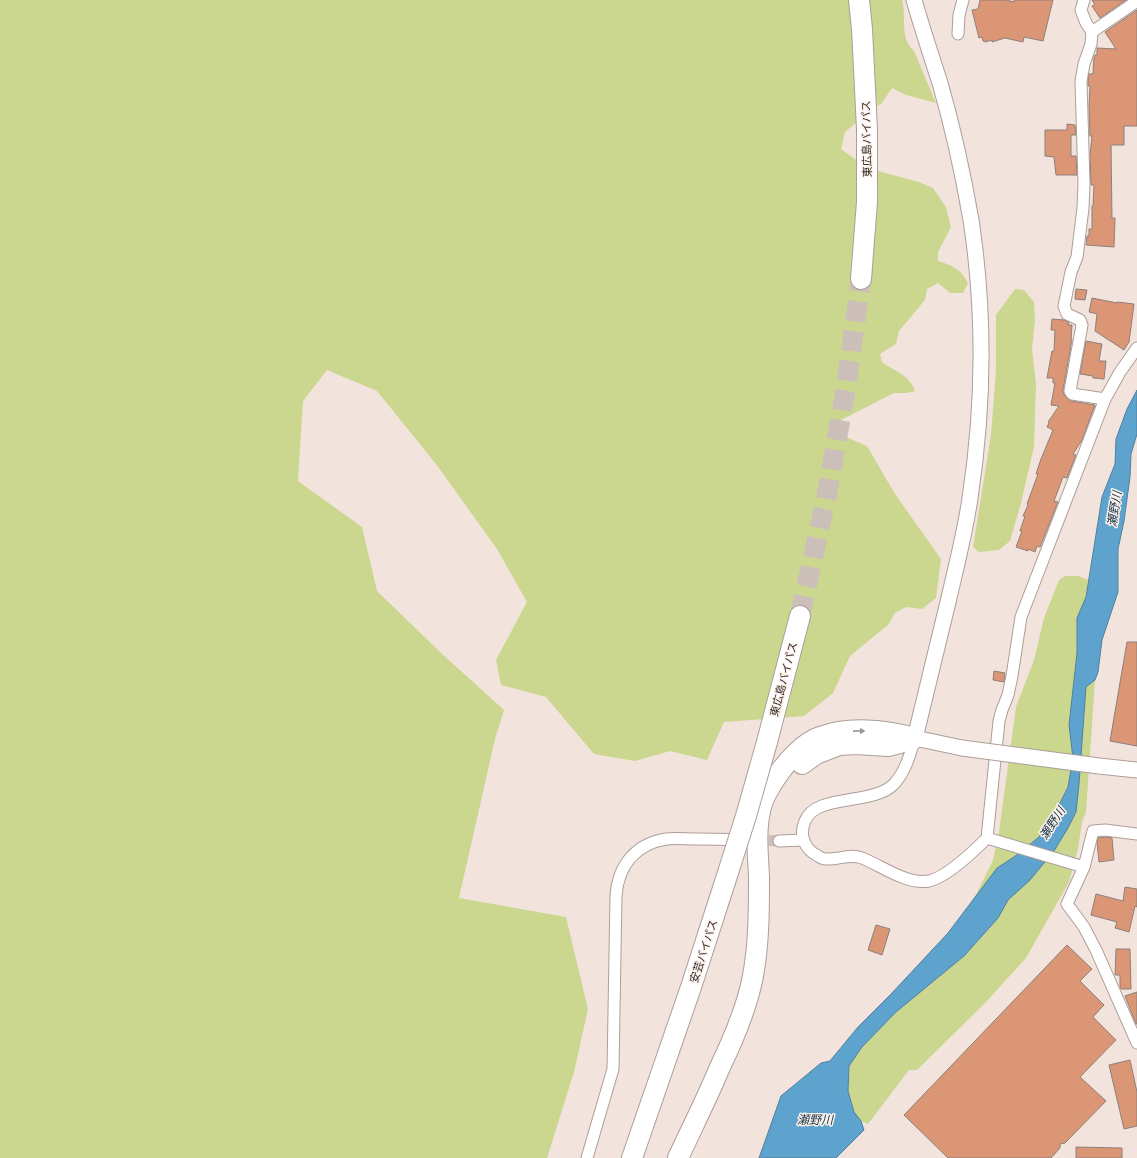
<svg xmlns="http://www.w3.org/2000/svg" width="1137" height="1158" viewBox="0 0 1137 1158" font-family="Lato,'Noto Sans JP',sans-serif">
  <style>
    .green { fill: #cbd68e }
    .water { fill: #5ea3ce; stroke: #51809d }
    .building { fill: #db9675; stroke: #8d807a }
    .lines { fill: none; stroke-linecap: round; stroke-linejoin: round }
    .street-tunnel { stroke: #ccbfb9; stroke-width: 11; stroke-dasharray: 11 5.5; stroke-linecap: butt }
    .highway-tunnel { stroke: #ccbfb9; stroke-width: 20; stroke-dasharray: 20 10; stroke-linecap: butt }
    .street-casing { stroke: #ac9e98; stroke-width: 13 }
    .secondary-casing { stroke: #ac9e98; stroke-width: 17 }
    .highway-casing { stroke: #ac9e98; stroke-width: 22 }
    .street { stroke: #fff; stroke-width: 11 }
    .secondary { stroke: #fff; stroke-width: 15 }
    .highway { stroke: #fff; stroke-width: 20 }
    .secondary-bridge-casing { stroke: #ac9e98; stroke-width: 17; stroke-linecap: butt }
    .highway-bridge-casing { stroke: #ac9e98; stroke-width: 22; stroke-linecap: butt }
    .secondary-bridge { stroke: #fff; stroke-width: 15 }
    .highway-bridge { stroke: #fff; stroke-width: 20 }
    .oneway { fill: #999695 }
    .labels { text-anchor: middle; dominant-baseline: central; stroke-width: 3; stroke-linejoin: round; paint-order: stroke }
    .street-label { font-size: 11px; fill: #332d2b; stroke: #fdf2ec }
    .water-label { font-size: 12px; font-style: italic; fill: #123144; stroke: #fdf2ec }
  </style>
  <rect width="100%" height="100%" fill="#f2e4dd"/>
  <g class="green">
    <path d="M0 0H902C907 18 899 37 914 51L936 103 906 95 892 88 882 103 871 110 845 132 841 149 867 168 919 182 933 188 946 207 951 227 938 252V261C953 266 960 268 968 283L963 293H950L938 283 927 289 925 300 899 331 896 344 880 354 882 362C894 371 910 375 915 391L906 393H894L841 420 844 436 867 446 895 494 941 559 936 598 922 609 906 607 895 613 888 625 850 656 833 693 804 716 724 722 707 760 670 751 635 761 594 754 546 697 501 685 496 660 527 602 497 549 436 464 377 391 327 370 303 401 298 481 362 527 377 591 440 652 504 710 495 739 459 898 566 917 588 1009 574 1072 547 1158H0Z"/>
    <polygon points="1015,289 1024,290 1034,302 1035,319 1032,349 1036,384 1034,447 1021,503 1010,541 999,550 979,552 973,547 991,435 996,370 996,315"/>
    <polygon points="1065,576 1078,576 1088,580 1086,597 1077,618 1077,653 1069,725 1073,758 1068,787 1055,813 1039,837 1014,857 997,868 975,897 993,860 999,832 1016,707 1034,660 1044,618 1059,580"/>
    <polygon points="1095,680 1086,812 1082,822 1078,849 1069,882 1026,958 987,1001 917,1070 909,1070 868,1124 861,1121 854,1112 848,1091 849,1066 862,1047 896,1012 964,956 998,918 1008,900 1030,880 1054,851 1068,828 1076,812 1086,687"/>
  </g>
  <polygon class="water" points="1137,390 1137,434 1131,454 1130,477 1124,521 1118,549 1118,592 1102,640 1098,672 1095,680 1086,687 1079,784 1076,812 1068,828 1054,851 1030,880 1008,900 998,918 964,956 896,1012 862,1047 849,1066 848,1091 854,1112 861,1121 864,1130 836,1158 759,1158 781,1096 821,1063 830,1061 858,1027 892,993 948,933 997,868 1014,857 1039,837 1055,813 1068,787 1073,758 1069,725 1077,653 1077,618 1086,597 1102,497 1115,464 1116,439 1127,409"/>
  <g class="building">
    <polygon points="980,0 1006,0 1014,2 1014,0 1053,0 1043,41 1024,37 1023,42 1005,38 992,42 992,40 985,42 983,41 982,37 979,38 972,10 978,9"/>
    <polygon points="1092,0 1126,0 1100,18 1092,6 1095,5"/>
    <polygon points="1137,10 1137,126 1124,126 1124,145 1111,145 1112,218 1115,218 1114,247 1086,245 1087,236 1089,236 1089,229 1092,229 1092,206 1093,206 1094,185 1091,185 1090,155 1092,136 1090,136 1089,106 1090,86 1088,86 1088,82 1089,74 1093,74 1094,57 1095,55 1097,55 1097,48 1116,49 1105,32"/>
    <polygon points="1067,124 1075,125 1076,135 1071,135 1071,156 1076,156 1077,175 1056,175 1054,157 1045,156 1045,130 1067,130"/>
    <polygon points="1076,289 1087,290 1085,300 1075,299"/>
    <polygon points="1092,298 1117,303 1117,302 1134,304 1129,342 1124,350 1095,331 1097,314 1089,312"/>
    <polygon points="1052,319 1064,320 1069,322 1068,325 1072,325 1071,339 1072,339 1063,390 1064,395 1071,401 1095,405 1082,440 1073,454 1076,455 1067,478 1063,477 1054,501 1058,502 1040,547 1037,546 1035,552 1028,549 1028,551 1016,547 1022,531 1020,531 1025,516 1023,516 1028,505 1027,504 1038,474 1036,474 1041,459 1053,430 1047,427 1049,423 1048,422 1059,406 1051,405 1055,383 1053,383 1053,378 1047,378 1052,351 1054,351 1055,330 1051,330"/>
    <polygon points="1086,341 1102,344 1099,361 1106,361 1104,379 1093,378 1093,376 1080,374"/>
    <polygon points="1127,642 1137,642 1137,746 1110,741"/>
    <polygon points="994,671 1005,673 1004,682 993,680"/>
    <polygon points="1108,837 1112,838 1114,860 1099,862 1097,842 1098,838"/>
    <polygon points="1125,887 1137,889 1137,907 1135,906 1129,932 1115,928 1117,922 1091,915 1096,894 1123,901"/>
    <polygon points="876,925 890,929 882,955 868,950"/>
    <polygon points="1067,945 1092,969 1080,981 1104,1005 1093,1017 1116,1040 1080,1077 1106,1101 1065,1143 1060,1144 1060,1148 1051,1158 948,1158 904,1115"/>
    <polygon points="1116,949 1130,949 1131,989 1121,989 1120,986 1120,975 1115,975"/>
    <polygon points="1137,992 1137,1024 1136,1024 1125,996"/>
    <polygon points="1130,1060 1137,1092 1137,1126 1124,1129 1109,1065"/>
    <polygon points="1076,1147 1122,1148 1122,1158 1076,1158"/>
  </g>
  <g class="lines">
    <polyline class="street-tunnel" points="752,840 779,841"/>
    <polyline class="highway-tunnel" points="800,616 827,494 846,388 861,279"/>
    <g class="street-casing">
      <g id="street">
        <polyline points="1084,0 1081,10 1086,23 1092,32 1091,44 1084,64 1081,81 1084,184 1083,208 1077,257 1071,272 1064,306 1067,314 1080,320 1082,325 1070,391 1072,394 1105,399"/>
        <polyline points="1092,32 1137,1"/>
        <polyline points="958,34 959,15 963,0"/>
        <path d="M915 738C910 754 906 771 894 784 873 806 816 793 805 821 799 835 804 849 818 856 821 858 823 859 826 859 839 860 849 853 862 858 882 866 907 885 929 881 947 877 974 851 987 838L999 721 1002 710 1008 695 1012 676 1021 617 1105 399 1120 372 1137 348"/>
        <polyline points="1137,834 1105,830 1093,831 1084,867 1067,904 1084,927 1096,950 1137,1043"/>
        <polyline points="987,838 1084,867"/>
        <polyline points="779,841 804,840"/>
        <path d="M587 1158 613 1069 616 896C618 866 635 844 666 839 675 838 686 839 696 839 712 839 727 839 742 840"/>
      </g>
    </g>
    <g class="secondary-casing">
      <g id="secondary">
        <path d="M914 0C922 28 931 55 940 83 953 128 963 174 971 220 985 312 984 406 970 498 965 533 956 567 948 602 937 647 926 692 915 738L962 748"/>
        <polyline points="1099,766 1137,770"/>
      </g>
    </g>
    <g class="highway-casing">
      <g id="highway">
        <polyline points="859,0 862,29 867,129 867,202 861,279"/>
        <polyline points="767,742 800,616"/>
        <polyline points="802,764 816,754 839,745 856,744 888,746 900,743"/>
        <polyline points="632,1158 691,987 725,882"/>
        <path d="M678 1158C692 1128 707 1098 720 1067 734 1038 747 1008 753 976 759 943 759 910 759 877 758 854 755 830 761 807 764 795 772 783 779 773 788 760 805 742 820 737 849 726 886 730 915 738"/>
      </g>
    </g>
    <use href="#street" class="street"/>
    <use href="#secondary" class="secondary"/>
    <use href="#highway" class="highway"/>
    <g class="secondary-bridge-casing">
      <polyline id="secondary-bridge" points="962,748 1099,766"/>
    </g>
    <g class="highway-bridge-casing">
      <polyline id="highway-bridge" points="725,882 746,816 767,742"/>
    </g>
    <use href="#secondary-bridge" class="secondary-bridge"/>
    <use href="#highway-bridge" class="highway-bridge"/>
  </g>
  <defs><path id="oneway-solid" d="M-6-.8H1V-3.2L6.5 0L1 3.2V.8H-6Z"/></defs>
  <use class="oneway" href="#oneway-solid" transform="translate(859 731) rotate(-1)"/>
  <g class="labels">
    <g class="street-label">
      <text transform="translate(866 139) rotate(-91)">東広島バイパス</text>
      <text transform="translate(783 679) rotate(-75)">東広島バイパス</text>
      <text transform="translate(703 951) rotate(-72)">安芸バイパス</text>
    </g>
    <g class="water-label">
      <text transform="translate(1114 509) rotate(-81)">瀬野川</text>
      <text transform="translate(1052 823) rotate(-57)">瀬野川</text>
      <text x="815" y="1119">瀬野川</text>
    </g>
  </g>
</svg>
